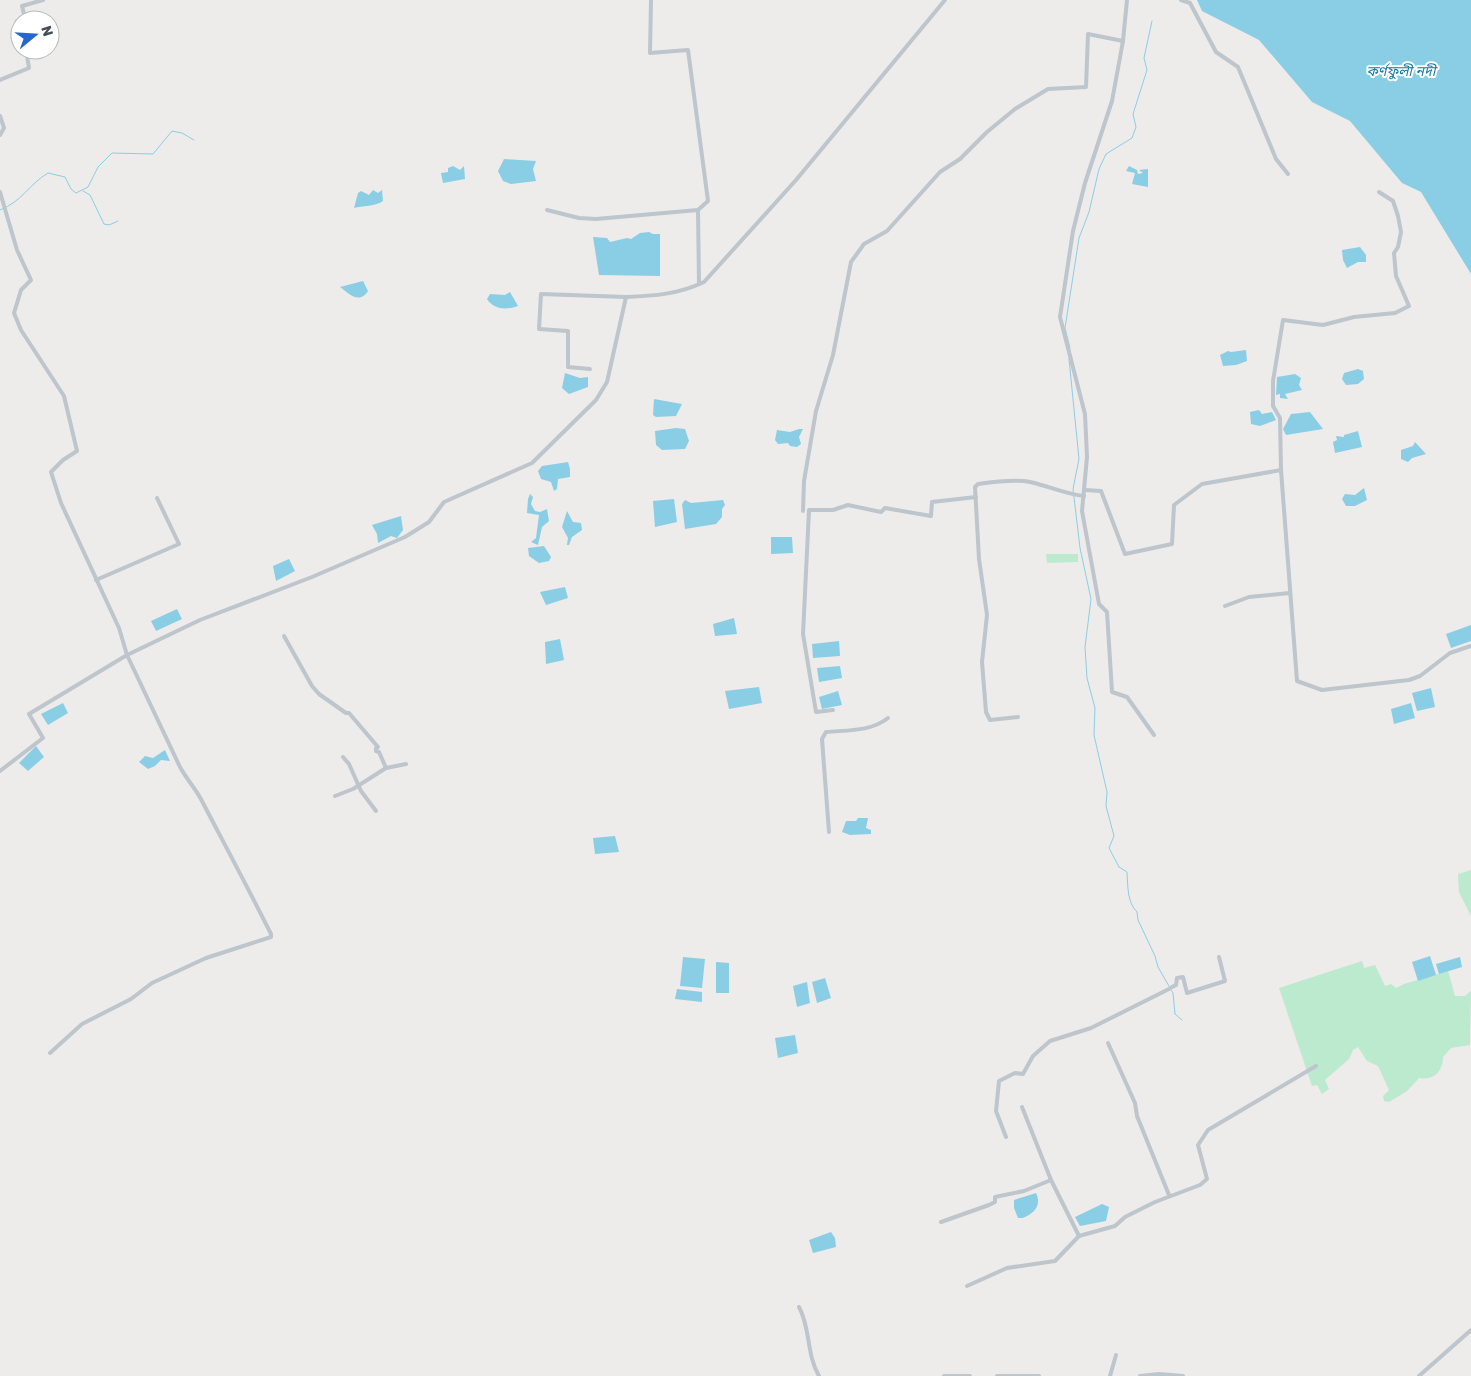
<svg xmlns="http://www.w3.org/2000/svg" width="1471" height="1376" viewBox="0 0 1471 1376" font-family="Rubik,'Noto Sans Bengali',sans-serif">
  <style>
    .green { fill: #bbeacf }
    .water { fill: #8acee5 }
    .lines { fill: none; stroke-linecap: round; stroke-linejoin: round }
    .stream { stroke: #8acee5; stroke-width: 1 }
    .minor { stroke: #bdc5cd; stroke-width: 4 }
    .labels { text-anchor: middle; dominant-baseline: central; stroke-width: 4; stroke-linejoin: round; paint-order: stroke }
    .water-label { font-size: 14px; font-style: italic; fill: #15799a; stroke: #fff }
  </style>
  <rect width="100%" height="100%" fill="#eeebeb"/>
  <g class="green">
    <polygon points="1046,554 1078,554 1078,562 1047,563"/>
    <polygon points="1471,870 1471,916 1459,892 1458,874"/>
    <path d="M1362 961 1364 968 1375 965 1385 986 1391 984 1396 988 1404 984 1448 971 1455 996H1465L1471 991 1470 1045 1451 1048 1443 1057C1443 1071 1434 1081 1419 1078L1407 1091 1389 1102 1384 1101 1383 1096 1389 1090 1378 1066 1367 1061 1358 1047 1353 1050 1349 1059 1325 1080 1329 1089 1322 1094 1317 1085 1312 1086 1279 988Z"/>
  </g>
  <g class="water">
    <polygon points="1197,0 1471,0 1471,274 1421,192 1402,183 1350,121 1312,102 1259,40 1202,11"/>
    <polygon points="504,159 536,161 533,169 536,181 511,184 503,181 498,171"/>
    <polygon points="453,166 460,170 464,166 465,179 443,183 441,173 448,172 448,168"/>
    <polygon points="1129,166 1137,170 1138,174 1143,173 1139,170 1148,169 1148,187 1132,184 1135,173 1126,171"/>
    <path d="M373 190 378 193 382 190 383 201C376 206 362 206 354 208L358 193 361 191 369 195Z"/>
    <polygon points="649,232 653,234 660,234 660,276 599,275 593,237 607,238 610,242 627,238 631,239 640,233"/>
    <polygon points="1360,247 1366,255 1366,262 1358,262 1347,268 1343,260 1342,250"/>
    <path d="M363 281 368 291C359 305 348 293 340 287Z"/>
    <path d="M510 292 518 306C507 310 494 310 487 299L490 294 505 295Z"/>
    <polygon points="1246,350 1247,361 1236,365 1223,366 1220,355 1228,351 1231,352"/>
    <polygon points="1358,369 1363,371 1364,379 1358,384 1346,385 1342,379 1344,373"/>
    <polygon points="565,373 580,378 588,377 588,387 569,394 562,388"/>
    <polygon points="1295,374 1301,378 1299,385 1302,390 1285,394 1288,399 1280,398 1280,394 1276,395 1277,377"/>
    <polygon points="654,399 682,404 676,416 656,417 653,415"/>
    <polygon points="1259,410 1262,414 1272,412 1276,420 1260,426 1251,424 1250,412"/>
    <polygon points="1310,412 1323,429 1286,435 1283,429 1291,414"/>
    <polygon points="676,428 685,429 689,441 685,449 662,450 656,445 655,431"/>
    <polygon points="799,429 803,429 799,437 801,444 797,447 790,446 788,443 778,444 775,440 777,430 790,432"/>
    <polygon points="1358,431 1362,447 1335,453 1333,442 1337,440 1336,436 1344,437 1344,435"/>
    <polygon points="1415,442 1426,454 1412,458 1408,462 1401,459 1401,450 1413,446"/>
    <polygon points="568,462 570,469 570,477 558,479 557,489 554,491 551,482 541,479 538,471 542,466"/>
    <polygon points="1364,488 1367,500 1355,506 1346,506 1342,499 1345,494 1355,495"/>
    <polygon points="530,494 533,497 531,504 535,511 540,512 547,509 549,521 542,527 538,545 531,542 536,538 539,515 527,513 528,499"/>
    <polygon points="674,499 677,522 655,527 653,501"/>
    <polygon points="685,500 691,503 723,500 725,505 722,509 722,517 716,524 685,529 682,504"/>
    <polygon points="567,511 573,522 581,523 582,530 572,537 569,545 567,545 568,538 562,527"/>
    <polygon points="401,516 403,530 397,538 391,536 378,543 377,534 372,525"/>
    <polygon points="771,537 792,537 793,553 771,554"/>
    <polygon points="544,546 551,557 549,561 539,563 529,556 528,548"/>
    <polygon points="289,559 295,571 276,581 273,566"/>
    <polygon points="565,587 568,598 546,605 540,592"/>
    <polygon points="177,609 182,619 156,631 151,621"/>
    <polygon points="734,618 737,634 715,636 713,624"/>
    <polygon points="1471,625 1471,641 1451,648 1446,634"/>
    <polygon points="560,639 564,660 546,664 545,642"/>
    <polygon points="839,641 840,656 813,658 812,644"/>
    <polygon points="840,666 842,678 819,682 817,668"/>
    <polygon points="759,687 762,703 729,709 725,691"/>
    <polygon points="1431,688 1435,707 1417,711 1412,693"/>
    <polygon points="838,691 842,705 822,709 819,697"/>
    <polygon points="63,703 68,713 48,725 41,714"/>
    <polygon points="1411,703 1415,718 1394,724 1391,709"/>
    <polygon points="36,746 44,757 28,771 19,763"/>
    <polygon points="165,750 170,761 161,760 155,766 148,769 139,762 145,756 153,758"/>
    <polygon points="858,818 868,818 866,828 871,830 871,834 850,835 842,832 846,821 856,821"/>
    <polygon points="615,836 619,852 595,854 593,838"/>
    <polygon points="1430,956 1436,975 1418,981 1412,962"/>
    <polygon points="683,957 705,959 702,988 680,986"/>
    <polygon points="1460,957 1462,967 1439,974 1436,964"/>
    <polygon points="716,962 729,963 729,993 716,993"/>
    <polygon points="825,978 831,998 817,1003 812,982"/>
    <polygon points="807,982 810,1003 797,1007 793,986"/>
    <polygon points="677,989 702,992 702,1002 675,999"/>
    <polygon points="795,1035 798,1053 778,1058 775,1038"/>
    <path d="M1036 1193C1042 1206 1034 1213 1023 1218H1018L1014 1208V1200Z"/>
    <polygon points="1102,1204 1109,1207 1106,1221 1080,1226 1075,1217"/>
    <polygon points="831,1232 835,1238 836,1247 813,1253 809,1240"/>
  </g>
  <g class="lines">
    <g class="stream">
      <polyline points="83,191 90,195 104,224 109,225 118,221"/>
      <path d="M0 210C23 201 29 184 48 173L65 177 71 189 76 193 88 187 98 167 112 153 153 154 172 131 182 133 194 140"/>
      <polyline points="1070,348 1065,328 1079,238 1089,212 1099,169 1106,154 1132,138 1136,127 1133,114 1147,70 1144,58 1152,21"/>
      <path d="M1069 359 1079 459 1073 489 1080 548 1091 599 1085 647 1087 678 1095 708 1094 735 1107 792 1106 806 1114 836 1109 848 1119 867 1127 872C1128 887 1127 902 1137 912L1138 920 1155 956 1158 967 1173 993 1175 1014 1182 1020"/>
    </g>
    <g class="minor">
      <polyline points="651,0 650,53 688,50 708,201 698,210 699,284"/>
      <polyline points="1127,0 1123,41 1112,101 1085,183 1073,231 1060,317 1085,414 1087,457 1082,511 1099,604 1107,612 1112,692 1127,697 1154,735"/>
      <polyline points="1181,0 1190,3 1216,52 1238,67 1276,159 1288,174"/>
      <polyline points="20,31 17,21 25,18 22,6 43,0"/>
      <polyline points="0,80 29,68 26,50"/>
      <polyline points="0,116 4,128 0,135"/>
      <path d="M0 192 17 250 31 280 21 290 14 313 21 330 64 396 77 451 63 460 51 472 61 503 119 628 127 655 180 767C187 780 197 790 203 803 226 847 249 890 271 934V937L206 958 152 983 131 999 82 1024 50 1053"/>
      <polyline points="547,210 579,218 596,219 698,210"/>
      <polyline points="590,369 568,367 568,331 539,329 541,294 626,297"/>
      <polyline points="1281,470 1280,418 1273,406 1273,381 1283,320 1323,325 1354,317 1395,313 1409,306 1396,276 1394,253 1398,247 1401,232 1398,216 1393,201 1379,192"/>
      <polyline points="1085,490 1101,491 1125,554 1172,544 1174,505 1202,484 1281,470 1297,681 1322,690 1409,680 1420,676 1450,653 1471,646"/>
      <polyline points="803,511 804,481 816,411 833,355 851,262 864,244 887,231 940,172 960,159 987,132 1015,109 1048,89 1086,87 1088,34 1123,41"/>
      <polyline points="96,580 179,544 157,498"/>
      <polyline points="1225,606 1249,597 1290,593"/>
      <polyline points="284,636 312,686 319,694 346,713 349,713 378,747"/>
      <polyline points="833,710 816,712 803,634 809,510 833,510 848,505 881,512 885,508 931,516 932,502 976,497"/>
      <path d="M1018 717 990 720 986 712 982 662 987 615 979 559 975 487 978 484C992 482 1017 479 1030 482 1049 486 1065 494 1084 496"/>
      <polyline points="376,748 376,751 379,752 386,768"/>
      <polyline points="343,757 349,764 361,791 376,811"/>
      <path d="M0 771 43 738 29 714 127 655 200 620 312 577 405 537 429 522 444 502 532 463 596 400 607 382 626 297C654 296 679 294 704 282L796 180 945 0"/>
      <polyline points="335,796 353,789 386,768 406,764"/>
      <path d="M829 832 822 739 826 732C848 730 870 732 888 718"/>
      <polyline points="1172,987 1176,985 1177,978 1183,977 1187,993 1225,981 1219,957"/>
      <polyline points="1108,1043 1135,1103 1137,1116 1169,1195"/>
      <polyline points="1022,1107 1051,1180 1079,1236"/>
      <polyline points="1006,1137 996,1111 999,1081 1015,1073 1023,1074 1033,1056 1050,1041 1091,1028 1169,989"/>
      <polyline points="941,1222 989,1205 995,1202 995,1197 1024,1191 1051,1180"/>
      <polyline points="967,1286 1007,1268 1055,1261 1079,1236 1115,1226 1125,1217 1155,1202 1200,1185 1207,1179 1198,1145 1208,1130 1316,1066"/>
      <path d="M799 1307C811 1329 806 1354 819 1376"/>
      <polyline points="944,1376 970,1376"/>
      <polyline points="997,1376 1039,1376"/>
      <polyline points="1110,1376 1116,1355"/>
      <polyline points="1140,1376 1159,1374 1183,1376"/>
      <polyline points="1419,1376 1471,1330"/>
    </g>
  </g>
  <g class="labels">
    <g class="water-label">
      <text x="1401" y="71">কর্ণফুলী নদী</text>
    </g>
  </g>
  <g transform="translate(35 35) rotate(72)"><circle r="24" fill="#ffffff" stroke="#b5b8bc"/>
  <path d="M0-4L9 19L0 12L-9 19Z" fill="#2467cf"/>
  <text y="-8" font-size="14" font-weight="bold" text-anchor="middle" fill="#454e57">N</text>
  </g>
</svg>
